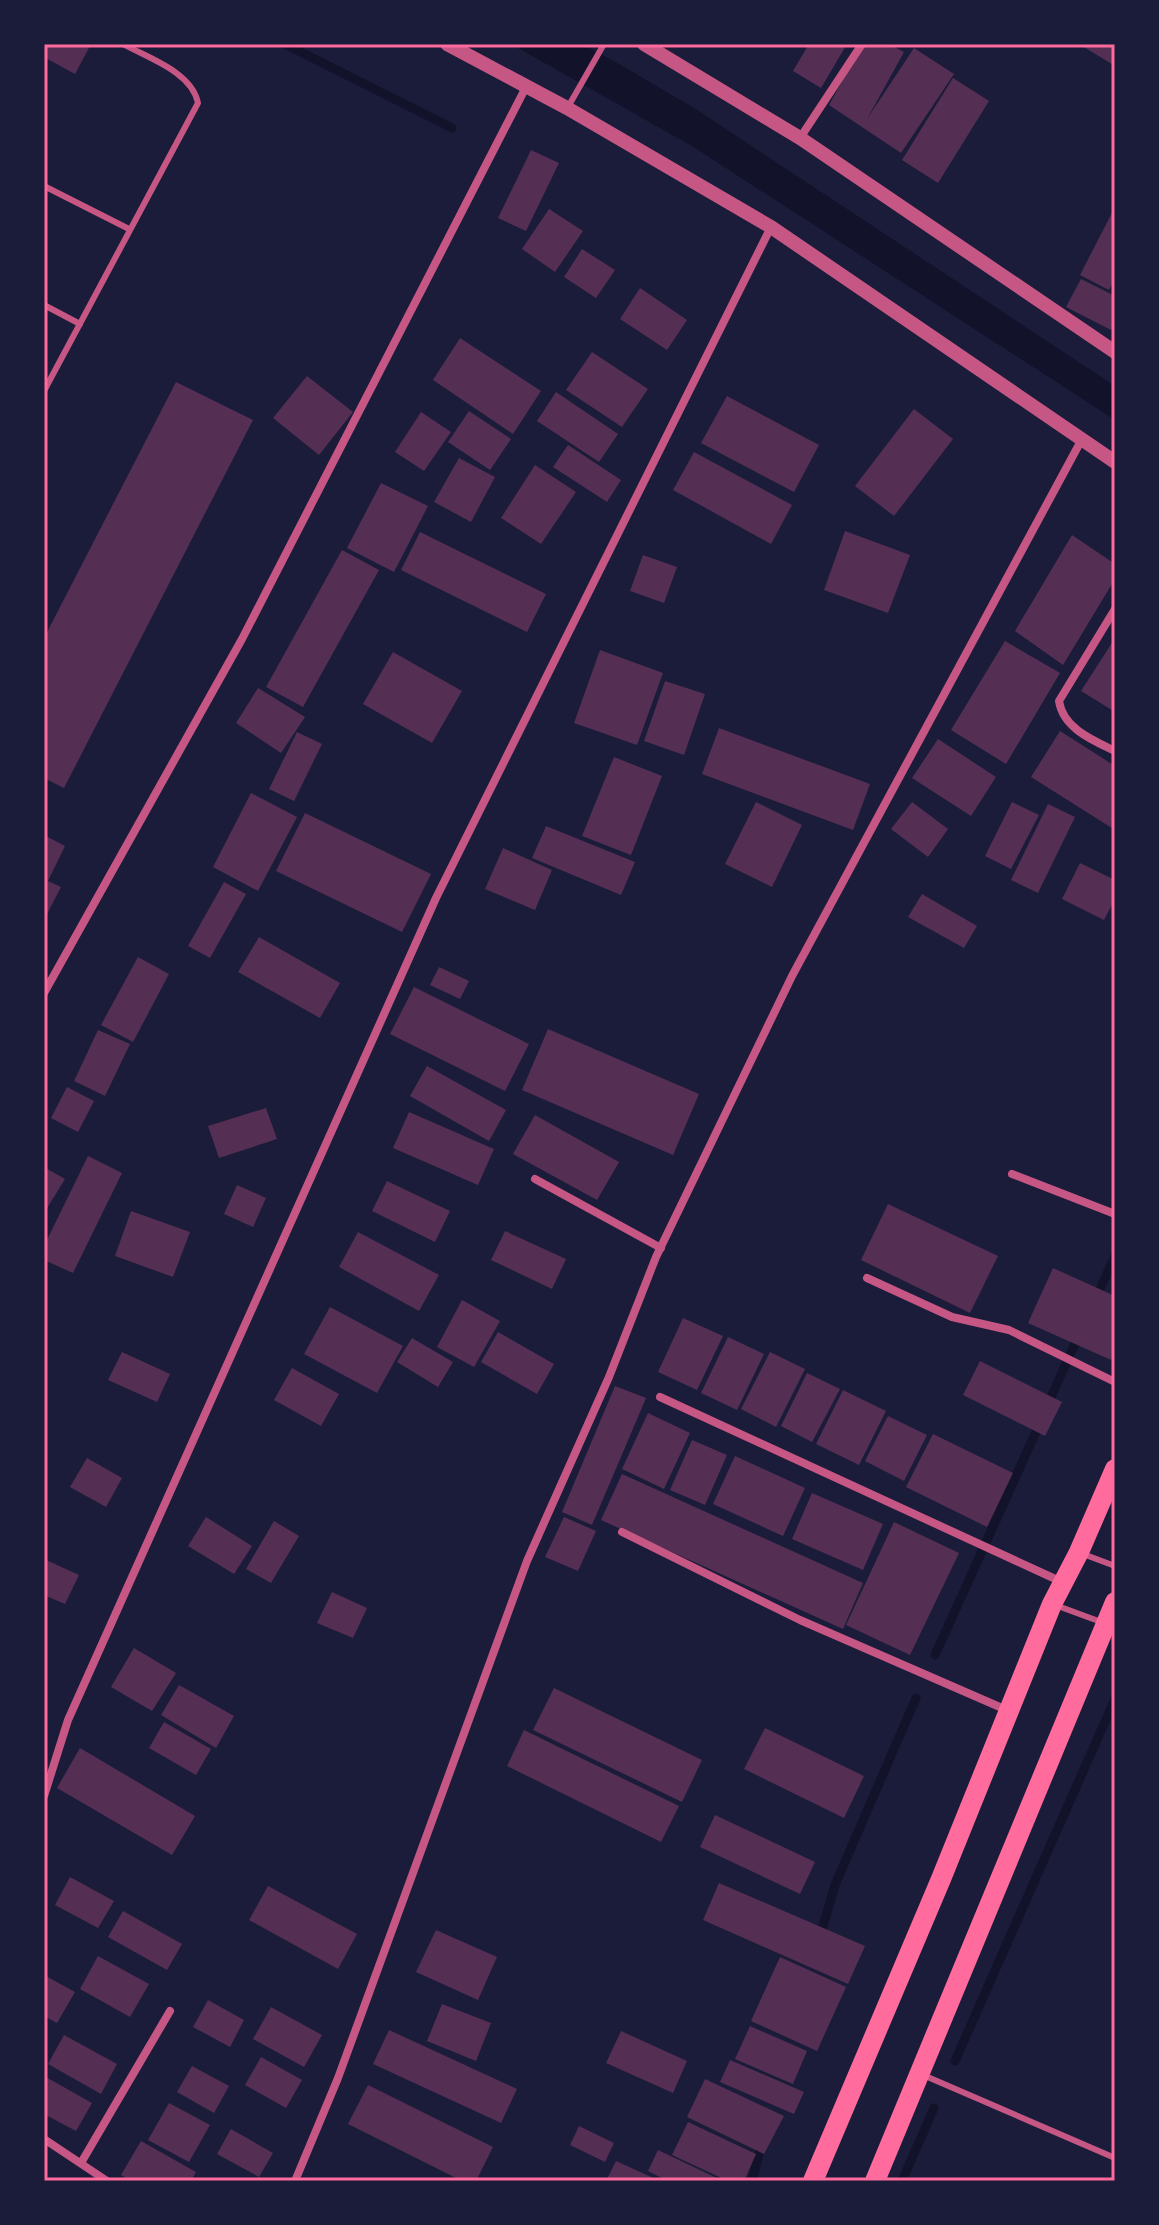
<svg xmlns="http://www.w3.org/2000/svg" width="1159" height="2225" viewBox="0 0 1159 2225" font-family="'Golos Text',sans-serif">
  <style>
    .water { fill: #12122b }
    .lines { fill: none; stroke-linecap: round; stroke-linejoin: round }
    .stream { stroke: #12122b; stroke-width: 9 }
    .building { fill: #542f53 }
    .service { stroke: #c65784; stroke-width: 6 }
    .minor { stroke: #c65784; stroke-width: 8 }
    .tertiary { stroke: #c65784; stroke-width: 14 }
    .primary { stroke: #ff6b9d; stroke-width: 20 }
    .neatline { fill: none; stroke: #ff6b9d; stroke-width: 3 }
  </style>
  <rect width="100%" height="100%" fill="#1b1b3a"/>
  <polygon class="water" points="511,44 582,44 619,64 694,108 1115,386 1115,420 692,146"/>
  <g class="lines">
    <g class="stream">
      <polyline points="285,44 452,128"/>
      <polyline points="1095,1300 1115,1256"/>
      <polyline points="1047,1406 1079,1335"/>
      <polyline points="935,1655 1040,1423"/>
      <polyline points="819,1940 835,1885 916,1698"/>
      <polyline points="955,2061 1115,1699"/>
      <polyline points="752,2181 762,2143"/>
      <polyline points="902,2181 934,2108"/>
    </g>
  </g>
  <g class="building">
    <polygon points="48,44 91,44 75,74 44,57"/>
    <polygon points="809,44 847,44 821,88 793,71"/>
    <polygon points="863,44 889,44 904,52 867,119 914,48 954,74 901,153 829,105"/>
    <polygon points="1079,44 1115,44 1115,66"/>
    <polygon points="953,78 989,101 938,183 902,160"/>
    <polygon points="531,150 559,163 526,231 498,218"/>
    <polygon points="1115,207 1115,278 1109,290 1080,275"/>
    <polygon points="549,209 583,231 555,272 522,249"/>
    <polygon points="582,249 615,270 596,298 564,277"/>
    <polygon points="1081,279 1115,296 1115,322 1111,330 1066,307"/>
    <polygon points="640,288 687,320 667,350 620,319"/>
    <polygon points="460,338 541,391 513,434 433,380"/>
    <polygon points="592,352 648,389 622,427 566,390"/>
    <polygon points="307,376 353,412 319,455 273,418"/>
    <polygon points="176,382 253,420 64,788 44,778 44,638"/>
    <polygon points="556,392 618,434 599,462 537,421"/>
    <polygon points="727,396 819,445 794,492 701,443"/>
    <polygon points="914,409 953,439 894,516 855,486"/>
    <polygon points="469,411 511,439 490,470 448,442"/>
    <polygon points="421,412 451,432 424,471 395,452"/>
    <polygon points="568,445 621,480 607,502 553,467"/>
    <polygon points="694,452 792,505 771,544 673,490"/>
    <polygon points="459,458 495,477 471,522 434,502"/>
    <polygon points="535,465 576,492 541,544 501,518"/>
    <polygon points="381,483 428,506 394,572 347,548"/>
    <polygon points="845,531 910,555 888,613 824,590"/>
    <polygon points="420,532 546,594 527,632 401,570"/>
    <polygon points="1072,535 1115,564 1115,579 1063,665 1015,631"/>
    <polygon points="342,550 379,570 303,707 266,687"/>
    <polygon points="643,555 677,567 664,603 630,591"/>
    <polygon points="1115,638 1115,712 1081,691"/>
    <polygon points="1005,641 1060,673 1006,764 951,730"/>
    <polygon points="600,650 663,673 637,745 574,723"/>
    <polygon points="393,652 462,691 432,743 363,704"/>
    <polygon points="665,681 705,694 684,755 644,741"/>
    <polygon points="258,688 305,717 281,753 236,723"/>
    <polygon points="719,728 870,784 853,830 702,774"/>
    <polygon points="1060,731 1115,766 1115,830 1031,777"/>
    <polygon points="297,732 322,744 294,801 269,789"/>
    <polygon points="938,739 996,777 971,816 912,778"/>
    <polygon points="614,757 662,776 631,855 582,836"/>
    <polygon points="251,793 297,817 258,891 213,867"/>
    <polygon points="756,802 802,825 772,887 725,864"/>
    <polygon points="912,802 948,829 928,857 891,829"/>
    <polygon points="1012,802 1039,815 1011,869 985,856"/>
    <polygon points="1048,804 1075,817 1038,893 1011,880"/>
    <polygon points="305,813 431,874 402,932 276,871"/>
    <polygon points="546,826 635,862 621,895 532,858"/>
    <polygon points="44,835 65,846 48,881 61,887 44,920"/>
    <polygon points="503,848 552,870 535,910 485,889"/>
    <polygon points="1080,863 1115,880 1115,899 1104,920 1062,899"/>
    <polygon points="224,882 246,894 210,958 188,946"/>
    <polygon points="922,894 977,926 964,948 908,917"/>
    <polygon points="259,937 340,983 320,1018 238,972"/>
    <polygon points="138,957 169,974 133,1042 101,1025"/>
    <polygon points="439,967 469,981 460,999 430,985"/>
    <polygon points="414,987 529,1044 505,1091 390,1034"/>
    <polygon points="548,1029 699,1094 673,1155 522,1090"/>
    <polygon points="98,1030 130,1044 105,1096 74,1081"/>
    <polygon points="427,1066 506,1110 489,1141 410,1096"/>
    <polygon points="67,1087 94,1101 78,1132 51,1118"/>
    <polygon points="266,1108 277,1139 219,1158 208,1126"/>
    <polygon points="409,1112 494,1149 478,1185 393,1148"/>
    <polygon points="535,1115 619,1162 597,1200 513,1154"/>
    <polygon points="88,1156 122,1173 73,1273 44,1260 44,1246"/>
    <polygon points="44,1167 65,1179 44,1213"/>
    <polygon points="387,1181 450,1211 435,1242 372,1211"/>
    <polygon points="237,1185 266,1198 253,1227 224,1214"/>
    <polygon points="888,1204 998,1256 970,1313 861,1260"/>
    <polygon points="131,1211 190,1232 173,1277 115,1256"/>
    <polygon points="505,1231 566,1259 552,1289 491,1260"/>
    <polygon points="358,1232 439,1275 419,1311 339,1267"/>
    <polygon points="1053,1268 1115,1296 1115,1350 1111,1360 1028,1323"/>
    <polygon points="462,1300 500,1321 474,1367 437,1347"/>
    <polygon points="330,1307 403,1346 377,1393 304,1354"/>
    <polygon points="683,1318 723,1336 697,1390 658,1372"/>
    <polygon points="498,1332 554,1364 537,1394 481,1362"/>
    <polygon points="728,1337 764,1354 737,1410 701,1393"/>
    <polygon points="412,1338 453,1362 438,1387 397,1362"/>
    <polygon points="122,1352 170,1374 157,1402 108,1380"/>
    <polygon points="770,1352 805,1369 776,1427 741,1409"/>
    <polygon points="980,1361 1062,1402 1045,1436 963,1395"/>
    <polygon points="292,1368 339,1394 321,1426 274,1400"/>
    <polygon points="807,1373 840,1389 812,1442 781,1426"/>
    <polygon points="615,1386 646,1398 592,1525 562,1512"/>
    <polygon points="843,1390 886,1411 859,1465 816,1444"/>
    <polygon points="648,1413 690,1433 664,1489 622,1469"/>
    <polygon points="888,1416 927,1435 904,1481 865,1461"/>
    <polygon points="933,1434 1013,1473 987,1527 906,1487"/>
    <polygon points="692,1440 727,1455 705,1505 670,1490"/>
    <polygon points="735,1456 805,1488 783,1536 713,1504"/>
    <polygon points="87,1458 122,1478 106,1507 70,1487"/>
    <polygon points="622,1474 863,1583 843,1629 601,1520"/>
    <polygon points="812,1493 883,1524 863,1570 792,1539"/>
    <polygon points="206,1517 252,1546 234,1574 188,1546"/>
    <polygon points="564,1517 596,1531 578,1571 545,1557"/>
    <polygon points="274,1521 299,1536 271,1583 246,1569"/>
    <polygon points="894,1522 959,1553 910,1655 846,1625"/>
    <polygon points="44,1559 79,1575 65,1604 44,1595"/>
    <polygon points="332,1592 367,1608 353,1638 317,1623"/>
    <polygon points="134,1648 176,1673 152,1711 111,1687"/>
    <polygon points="179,1685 234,1716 216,1748 161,1715"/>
    <polygon points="554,1688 702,1760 682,1802 533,1730"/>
    <polygon points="164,1722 211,1749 196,1775 149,1748"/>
    <polygon points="765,1728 864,1776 844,1818 744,1769"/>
    <polygon points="524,1730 679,1806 661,1842 507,1766"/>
    <polygon points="80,1748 195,1816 172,1855 57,1788"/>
    <polygon points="715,1815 815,1862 800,1894 700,1847"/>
    <polygon points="70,1877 114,1901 98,1928 55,1905"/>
    <polygon points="719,1883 865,1946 848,1984 703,1920"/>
    <polygon points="268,1886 357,1934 338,1969 249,1920"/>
    <polygon points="123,1911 182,1944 167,1970 108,1937"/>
    <polygon points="436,1930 497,1957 478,2000 416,1972"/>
    <polygon points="98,1956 149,1984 130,2017 80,1989"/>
    <polygon points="780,1957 846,1987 817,2051 751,2021"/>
    <polygon points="44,1975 75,1992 57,2023 44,2016"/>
    <polygon points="208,2000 244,2020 230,2047 193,2027"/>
    <polygon points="442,2004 491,2023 476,2061 427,2041"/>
    <polygon points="271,2007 322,2035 304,2067 253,2039"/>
    <polygon points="750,2026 807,2051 793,2084 735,2059"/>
    <polygon points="389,2030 517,2089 501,2123 373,2064"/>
    <polygon points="621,2031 687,2061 673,2093 606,2063"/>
    <polygon points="64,2035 117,2064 101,2094 48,2064"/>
    <polygon points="261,2057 302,2080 286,2108 245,2085"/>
    <polygon points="730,2060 804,2092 794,2114 720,2082"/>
    <polygon points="192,2066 229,2086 214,2113 177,2092"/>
    <polygon points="44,2076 92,2103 76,2131 44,2114"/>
    <polygon points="705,2079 784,2116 764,2154 687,2117"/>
    <polygon points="368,2085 493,2147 476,2181 462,2181 348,2124"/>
    <polygon points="169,2103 210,2125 189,2162 148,2140"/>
    <polygon points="688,2122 756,2154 744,2181 728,2181 672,2155"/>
    <polygon points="579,2126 614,2143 605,2162 570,2145"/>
    <polygon points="231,2129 273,2153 259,2177 217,2154"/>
    <polygon points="141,2141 196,2172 191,2181 131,2181 121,2175"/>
    <polygon points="658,2150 723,2181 668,2181 648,2171"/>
    <polygon points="616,2161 660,2181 606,2181"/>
  </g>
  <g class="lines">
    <g class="service">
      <polyline points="568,107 604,44"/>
      <polyline points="44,186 129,229"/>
      <polyline points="44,305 80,324"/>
      <path d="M44 391 198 103C192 72 148 58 123 44"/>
      <polyline points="1083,1554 1115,1566"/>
      <polyline points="1055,1605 1104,1623"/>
      <polyline points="923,2075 1115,2158"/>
    </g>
    <g class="minor">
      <polyline points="800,138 862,44"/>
      <path d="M1115 609 1059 701C1063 728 1092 740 1115 751"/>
      <polyline points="44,993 242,639 526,87"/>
      <polyline points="1012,1174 1115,1214"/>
      <polyline points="535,1179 661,1248"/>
      <polyline points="867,1278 952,1317 1009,1330 1115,1382"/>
      <polyline points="660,1397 1062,1582"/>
      <polyline points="622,1532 800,1620 1009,1711"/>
      <polyline points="44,1796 68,1720 436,898 771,227"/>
      <polyline points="44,2139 107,2181"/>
      <polyline points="81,2163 170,2011"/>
      <polyline points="295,2181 338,2078 527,1561 609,1377 656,1257 792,976 1082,439"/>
    </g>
    <g class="tertiary">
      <polyline points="447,44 567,108 771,227 1115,462"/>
      <polyline points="644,44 800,138 1115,352"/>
    </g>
    <g class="primary">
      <polyline points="813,2181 941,1879 1052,1604 1079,1552 1115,1469"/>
      <polyline points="875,2181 1115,1602"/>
    </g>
  </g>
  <rect width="1159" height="2225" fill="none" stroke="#1b1b3a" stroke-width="92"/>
  <rect x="46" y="46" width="1067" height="2133" class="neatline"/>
</svg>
